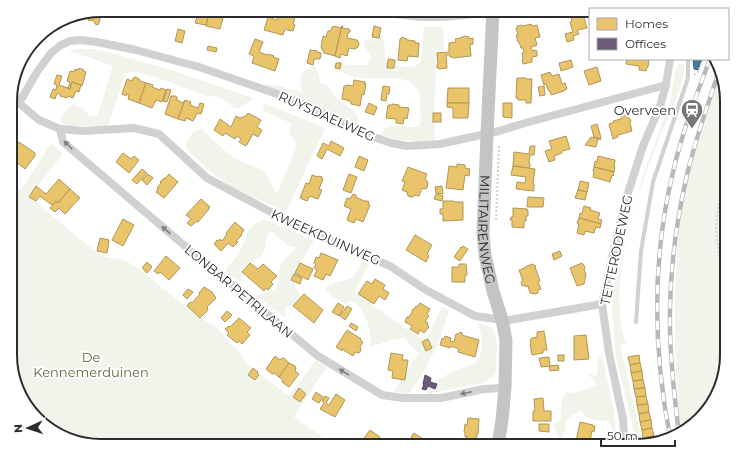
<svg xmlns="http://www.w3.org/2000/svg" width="737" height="456" viewBox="0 0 737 456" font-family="Montserrat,sans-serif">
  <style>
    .green { fill: #f1f4ea }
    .homes { fill: #e9c46a; stroke: #b09657 }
    .offices { fill: #6d597a; stroke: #5a4c63 }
    .public { fill: #457b9d; stroke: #3e637b }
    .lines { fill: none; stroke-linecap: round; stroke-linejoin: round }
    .path { stroke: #d1d1d1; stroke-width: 2; stroke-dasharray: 2 2; stroke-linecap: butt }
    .lane { stroke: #d1d1d1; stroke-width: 4 }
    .street { stroke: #d1d1d1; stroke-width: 8 }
    .primary { stroke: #c4c4c4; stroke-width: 13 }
    .rail-casing { stroke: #b8b8b8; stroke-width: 4.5 }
    .rail { stroke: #fff; stroke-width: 3; stroke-dasharray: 9; stroke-linecap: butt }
    .oneway { fill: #7e7e7e }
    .labels { text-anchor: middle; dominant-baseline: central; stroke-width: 4; stroke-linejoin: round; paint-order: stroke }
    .poi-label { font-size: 13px; fill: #2c2c2c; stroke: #fff; text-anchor: end }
    .street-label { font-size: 13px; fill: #2c2c2c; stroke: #fff }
    .park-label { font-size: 13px; fill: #596937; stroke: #fff }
    .rim { fill: none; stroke: #2c2c2c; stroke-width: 2 }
  </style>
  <rect width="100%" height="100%" fill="#fff"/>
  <g class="green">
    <path d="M424 27H443L444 52 437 53 434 113 435 140C417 142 399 141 381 135 382 133 383 131 385 129 394 122 413 130 418 126 423 121 420 111 420 105 420 102 420 99 420 96 419 89 411 83 406 80 393 75 333 86 339 61L347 65H367L370 60 371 56 364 45V42L366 40 372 41 383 35 386 62C391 66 406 68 413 67 416 66 419 64 421 62Z"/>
    <path d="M79 49H93L108 52 174 71 253 98 240 108H235L218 96 214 95 209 97 167 81 134 71 128 73 124 77 108 126H63L60 120C63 113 66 109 73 105 77 106 80 107 83 109 89 114 89 119 98 115L113 66 91 58 68 51Z"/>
    <path d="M313 62 319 75 320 83 327 85 331 90 336 98 354 111 358 118 356 125 251 84 276 85 302 92C301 86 299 77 303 72 305 70 309 69 312 68Z"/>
    <polygon points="678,64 684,64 683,79 673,108 663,129 639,191 628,233 622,263 619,299 621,326 626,344 620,345 643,445 637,446 629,410 616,358 612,309 612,296 641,181 669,105 675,74"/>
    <path d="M720 74 727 95V360L712 405 681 434C677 405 676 375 675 346 674 286 676 225 691 167 693 156 697 146 701 135 707 115 714 95 720 74Z"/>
    <path d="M264 103 325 128 286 212 234 188 214 175 187 150 186 143 189 137 195 131 202 128C209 138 231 157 242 162 248 165 256 166 262 170 268 175 273 187 277 194L296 148V143L289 132 291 123 263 111Z"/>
    <polygon points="51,143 63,154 35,189 36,201 40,206 96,252 106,257 126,261 139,269 192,312 217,328 237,350 248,365 289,396 316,360 327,368 321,375 294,417 335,446 101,446 51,431 25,405 11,366 11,184 21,190"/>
    <path d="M264 219 314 241C310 247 295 272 295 277 294 285 296 291 302 297L295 306H287L285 308V318L256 295C267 293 280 291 279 278 279 273 279 269 281 265 284 258 291 253 296 248L295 247 289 246 272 232 268 233C266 240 266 249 262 255 259 259 256 260 251 262 242 266 241 274 241 283L225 270 239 254 245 239 249 230 254 225Z"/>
    <path d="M362 262 369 265 355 290V293L421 339 428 336 442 306 449 311 437 346 422 374 408 395 404 394 394 391 418 354 405 338 391 340 370 347C370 342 371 336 370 331 368 320 361 304 350 300L347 304 331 296 326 290 327 286 333 283 353 278Z"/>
    <path d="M477 323 489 326 494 331 497 345 496 372 494 376 485 382 427 394C432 379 451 373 464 367 467 366 471 365 473 364 486 355 483 335 477 323Z"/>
    <path d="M602 356 614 411 616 439 609 421 597 420 586 417 581 411 577 412 565 421 566 427 562 438 563 446H560V442L553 425 561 419C560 409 562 401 566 392L572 393 594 387 597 384 588 374 597 376 598 359Z"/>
  </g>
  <g class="homes">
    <polygon points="101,10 108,10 107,13 105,14 101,14 99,23 98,25 95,24 94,21 88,20 89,12"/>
    <polygon points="192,10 210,10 206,25 195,23 197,17 190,15"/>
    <polygon points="210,10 225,10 220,29 206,26"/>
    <polygon points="582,11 587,28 577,30 579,34 573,36 574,40 567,42 565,34 573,32 570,22 572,21 570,15"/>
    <polygon points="279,13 295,17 293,24 295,25 293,31 291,30 291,31 285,29 283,35 264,30 268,17 277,20"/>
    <polygon points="531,24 532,26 537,25 540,37 535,38 537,45 531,47 532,51 535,50 537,51 537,56 532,57 532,62 523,64 522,60 523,59 522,53 524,52 523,48 521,48 519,42 518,42 516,35 518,35 516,28 518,28 517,26 522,25 523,26"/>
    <polygon points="334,26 341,28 342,26 335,56 324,53 321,47 323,36 326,37 328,31 331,31 332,27 333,27"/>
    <polygon points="342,26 343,26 342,28 349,29 350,31 350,32 348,33 347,38 357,40 359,43 358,47 355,49 349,48 347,56 341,54 340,58 335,56"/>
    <polygon points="374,26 381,28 379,38 372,37"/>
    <polygon points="178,29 185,31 182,43 175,41"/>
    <polygon points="464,36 469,37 469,39 473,38 473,44 470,45 471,56 453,58 453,57 450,57 450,55 446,55 447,68 439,69 439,68 437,68 437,64 438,64 437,53 449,52 449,43 456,42 455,39 461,38 461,37 463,37"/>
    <polygon points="402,37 407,39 407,40 415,41 415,43 419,43 418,57 408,56 407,61 398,60 400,39"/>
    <polygon points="255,39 263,42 259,52 267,55 268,54 274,56 273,57 279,59 275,71 252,63 254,56 249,54"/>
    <polygon points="208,46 217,48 216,52 207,50"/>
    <polygon points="310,50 317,51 317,52 321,53 320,59 314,59 313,65 307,63"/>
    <polygon points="388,59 395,60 394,68 387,68"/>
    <polygon points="627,59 649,59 648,67 647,67 646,71 639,70 639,66 626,64"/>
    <polygon points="571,60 573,67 561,71 559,63"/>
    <polygon points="336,63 341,63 340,69 335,68"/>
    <polygon points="597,67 601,81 589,85 584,71"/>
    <polygon points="79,68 84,70 83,71 86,72 82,86 72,82 70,89 65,87 68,88 70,82 67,81 70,71 74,72 75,69 78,70"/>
    <polygon points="550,72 552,76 559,74 562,84 565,83 567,89 564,90 564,91 551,95 549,90 548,90 546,84 544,85 541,75"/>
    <polygon points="57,75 62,76 59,85 70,89 72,82 81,85 79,92 76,91 73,98 68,96 67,98 60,96 61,95 57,93 55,99 50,97 53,89 56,90 57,85 54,84"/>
    <polygon points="135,77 139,79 140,81 146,83 139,103 128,99 129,95 126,94 126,96 122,94 127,79 132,81 133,78"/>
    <polygon points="517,78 526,78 526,79 532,79 531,103 526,103 526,100 518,100 518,98 516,98"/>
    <polygon points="354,80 365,82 365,84 366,84 364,95 362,94 360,106 351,104 350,101 342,99 344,86 346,86 347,85 353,86"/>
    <polygon points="146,83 153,85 152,87 160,90 161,88 166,90 162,102 156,100 152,108 139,103"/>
    <polygon points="383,86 390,87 389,94 387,94 386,101 381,100"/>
    <polygon points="544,86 545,95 540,96 538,87"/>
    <polygon points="448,88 469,88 469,103 447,103"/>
    <polygon points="167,89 171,90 167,102 163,101"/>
    <polygon points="171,96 176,96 177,98 177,100 183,103 185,100 178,119 165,114"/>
    <polygon points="185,100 191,102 190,105 198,108 200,103 204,104 201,114 197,113 195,118 194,118 193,121 186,118 185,121 178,119"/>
    <polygon points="369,103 377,107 374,115 365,112"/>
    <polygon points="447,103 469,103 468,118 453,118 453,108 447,107"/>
    <polygon points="503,103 512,103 512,118 503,117"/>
    <polygon points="392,104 399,105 399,107 409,108 407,119 404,118 403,124 396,123 396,119 386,118 388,105 392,105"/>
    <polygon points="248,113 261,120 257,127 262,130 258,137 253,134 246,146 239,142 241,139 237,136 235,139 225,133 223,136 214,130 220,119 231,127 236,116 240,118 246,116"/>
    <rect x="433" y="113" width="8" height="9"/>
    <polygon points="624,115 630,119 631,121 630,123 632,131 618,135 618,137 613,139 609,124 614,122 613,121 621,119 622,116"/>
    <polygon points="597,124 600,134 601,139 594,137 591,126"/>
    <polygon points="566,136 570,149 562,151 562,153 554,156 555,160 549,162 545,151 552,149 549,141"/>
    <polygon points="591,137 601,139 598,139 596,147 585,145"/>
    <polygon points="331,141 344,148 340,156 327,149 322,159 317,156 323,143 329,146"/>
    <polygon points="19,142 35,153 35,156 25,169 16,162 14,165 11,164 11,153"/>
    <polygon points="530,146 535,146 534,155 530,155 529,163 530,164 530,167 528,168 513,166 514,152 529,154"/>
    <polygon points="123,153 131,159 134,156 139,160 129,173 116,162"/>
    <polygon points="359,156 368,160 364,171 355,167"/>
    <polygon points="598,156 615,160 614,167 615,167 614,172 594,167 595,161 597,162"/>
    <polygon points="457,164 465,165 465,168 470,169 469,176 465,175 463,190 446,188 449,166 457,167"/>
    <polygon points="513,166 535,169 533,184 534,184 534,191 516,189 517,182 525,183 526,177 511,175"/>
    <polygon points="408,167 427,174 425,179 427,181 428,183 427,188 424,189 422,188 419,196 414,195 413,197 411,197 408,196 407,192 402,190 405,182 402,181"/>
    <polygon points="594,167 614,172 613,176 612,175 610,182 593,177 594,172 593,171"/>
    <polygon points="142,169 147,173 137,184 132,180"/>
    <polygon points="148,174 153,178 147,185 142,180"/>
    <polygon points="169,174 178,182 164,198 156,192 158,189 157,188 161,183 160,182 164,178 165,179"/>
    <polygon points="349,174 357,177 351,193 343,190"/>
    <polygon points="312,175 318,177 319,176 322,177 322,179 323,179 319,189 322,190 318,199 310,196 307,201 300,198 306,183 309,184"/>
    <polygon points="59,179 70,189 58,203 56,201 53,205 49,203 40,196 36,201 29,197 36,186 46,194"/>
    <polygon points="580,181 589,183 587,192 578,190"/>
    <polygon points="442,186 443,194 436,193 435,187"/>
    <polygon points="70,189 80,198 65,214 59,208 55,212 50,208 56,201 58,203"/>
    <polygon points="578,190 587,192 585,200 575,198"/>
    <polygon points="353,194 356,195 356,197 364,201 368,201 369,202 368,205 370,205 363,222 356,219 354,223 347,220 351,209 344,206 347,198 350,199"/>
    <polygon points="436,194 443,196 442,201 434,199"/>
    <polygon points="528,197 544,198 543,207 527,207"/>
    <polygon points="201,199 210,207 208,208 209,209 198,222 197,221 191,226 187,223 191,219 186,215"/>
    <polygon points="443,201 454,201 455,202 463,202 463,220 443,221 443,214 440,214 440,209 443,209"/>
    <polygon points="584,206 591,208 590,210 600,213 598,219 602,220 601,224 579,218 580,213 582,214"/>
    <polygon points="513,208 527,209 526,209 528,210 528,216 526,216 526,221 524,221 524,228 512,227 512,220 510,220 511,217 513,217"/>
    <polygon points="579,218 601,224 600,228 596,227 594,233 585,231 584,235 577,233 579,224 577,223"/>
    <polygon points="123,219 134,225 123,246 112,240"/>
    <polygon points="235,222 244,230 241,234 242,235 236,241 238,242 233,247 228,243 221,251 214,244 217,240 219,241 220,239 222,241 227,234 226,233"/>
    <polygon points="415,235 432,245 427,254 429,256 426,262 406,250"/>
    <polygon points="100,238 109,240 107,253 97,251"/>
    <polygon points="463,246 468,249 460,261 454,257 461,247 462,248"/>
    <polygon points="560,251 562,256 554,260 552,254"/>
    <polygon points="321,253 338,260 330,276 326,274 323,280 314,276 317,270 314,268 316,264 314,263 316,257 319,258"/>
    <polygon points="166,256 180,268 169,280 160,272 158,274 154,271"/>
    <polygon points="147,262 152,267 147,273 142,268"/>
    <polygon points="250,263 258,269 263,264 277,276 271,282 273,284 268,290 266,288 264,291 242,272"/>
    <polygon points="300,263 313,269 308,280 295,273"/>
    <polygon points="582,263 585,267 584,270 586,274 584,284 577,286 570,268"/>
    <polygon points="459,264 466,264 467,275 465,275 465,282 452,282 452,267 459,267"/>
    <polygon points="532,264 536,266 535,267 540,281 538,282 541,289 538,290 538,293 535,294 530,293 528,286 526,287 525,285 522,286 521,282 523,281 519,270 525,268 525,267"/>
    <polygon points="294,274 302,278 300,284 291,280"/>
    <polygon points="375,279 385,285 383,289 389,293 385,300 379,296 374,304 358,294 367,281 372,284"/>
    <polygon points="204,287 212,292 216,298 207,307 208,310 200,318 187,306 190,302 192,303 200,294 199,293"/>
    <polygon points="188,289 193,292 187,299 183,295"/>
    <polygon points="304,294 323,310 314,323 293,306"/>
    <polygon points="338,303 344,307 339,316 332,312"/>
    <polygon points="420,303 430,309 427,314 429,316 425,321 428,323 427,325 429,327 424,333 420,330 418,334 410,329 412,326 405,322 407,317 409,317 412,312 412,310 413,309 414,309 416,306 417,307"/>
    <polygon points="347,306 352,309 345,320 340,316"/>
    <polygon points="227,311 232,315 225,322 221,318"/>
    <polygon points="239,318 251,328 247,332 250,335 242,344 239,341 237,343 227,335 229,333 225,329 229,326 230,327"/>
    <polygon points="351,323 358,327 356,331 349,326"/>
    <polygon points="347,330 361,339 360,340 363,342 360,347 361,350 359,353 355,352 353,356 342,349 342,351 336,347"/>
    <polygon points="544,331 547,350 543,350 543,353 532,355 530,344 531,344 530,340 532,338 537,337 537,332"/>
    <polygon points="460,332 462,333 462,335 479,340 475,357 458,352 459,349 451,346 450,348 440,345 442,338 444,339 445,336 451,338 450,341 454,342 456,334 458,334"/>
    <polygon points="586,335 589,359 574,360 574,336"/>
    <polygon points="428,339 432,348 426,351 422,342"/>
    <polygon points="391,353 403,355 402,360 408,360 405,380 392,378 393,371 388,370"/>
    <rect x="558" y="355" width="6" height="6"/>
    <polygon points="639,355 640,363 630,365 628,357"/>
    <polygon points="275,356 280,360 282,358 284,358 289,363 279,377 274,373 272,374 266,369"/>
    <polygon points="549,357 550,366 541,367 539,358"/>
    <polygon points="289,363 295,366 296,368 295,371 299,374 289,387 282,382 283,380 279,377"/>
    <polygon points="640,363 642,371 631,373 630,365"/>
    <polygon points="558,365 559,370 550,371 549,366"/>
    <polygon points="253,368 258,372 257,373 259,375 255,380 248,375"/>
    <polygon points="642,371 643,380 633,381 631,373"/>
    <polygon points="643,380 645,388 634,389 633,381"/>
    <polygon points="299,388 306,394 300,402 293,397"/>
    <polygon points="645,388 646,396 636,397 634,389"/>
    <polygon points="316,392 323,397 319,403 312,399"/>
    <polygon points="336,394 345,400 335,417 320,409 324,403 322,401 325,396 329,398 326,403 329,405"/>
    <polygon points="646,396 648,404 637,405 636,397"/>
    <polygon points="543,398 544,411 551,411 551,421 533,421 533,411 535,411 534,399"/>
    <polygon points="648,404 649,412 639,414 637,405"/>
    <polygon points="649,412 651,420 640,422 639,414"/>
    <polygon points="468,418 479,419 478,434 477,434 476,439 474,438 474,440 467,439 467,437 465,437 465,432 464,432 465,424 467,425"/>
    <polygon points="651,420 652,428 642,430 640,422"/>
    <polygon points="580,422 593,425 593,426 595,426 594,432 592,431 589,446 575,446"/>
    <polygon points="539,424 549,424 549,432 539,431"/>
    <polygon points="652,428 654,436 643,438 642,430"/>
    <polygon points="370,430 380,437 373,446 365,446 361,442"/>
    <polygon points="414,433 423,439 419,443 411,437"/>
    <polygon points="654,436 655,442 644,445 643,438"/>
  </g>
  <polygon class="offices" points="425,375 431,378 430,382 437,384 435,389 428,386 426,390 422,389 424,384 423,384"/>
  <polygon class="public" points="693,59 702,59 698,70 694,69"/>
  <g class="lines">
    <g class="path">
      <polyline points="694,75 698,72 703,59"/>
      <path d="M727 172C720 196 713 222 718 247 719 256 723 265 727 274"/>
      <polyline points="496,220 499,146"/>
      <polyline points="712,404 719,383 722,367 727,348"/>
    </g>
    <polyline class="lane" points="636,322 641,251 653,182 688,78 688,59"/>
    <g class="street">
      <polyline points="361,10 420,17 444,17 475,14 495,10"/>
      <polyline points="11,98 19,103 39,120 60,129 84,131 134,128 159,134 207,178 267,210 329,240 390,266 426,290 475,316 502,320 509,320 602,304"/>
      <polyline points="19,103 37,72 51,53 61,45 70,41 80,40 97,42 136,50 199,67 292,99 371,136 391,143 407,146 440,144 499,131 525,123 666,85"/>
      <polyline points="60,129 63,142 192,252 318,356 382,395 403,398 441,398 484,389 501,388 505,388"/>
      <polyline points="625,446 623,419 609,353 602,304 613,253 626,199 643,146 660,106 666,85 670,59"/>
    </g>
    <path class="primary" id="s1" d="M493 10 487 134 483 234 485 255 493 291 502 320 506 340 505 388 502 420 498 446"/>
    <g class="rail-casing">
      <g id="rail">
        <path d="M679 434C674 393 669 349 670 307 671 263 677 218 687 175 695 140 708 105 719 71"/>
        <path d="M670 437C653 349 652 259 673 172 682 133 696 96 710 59"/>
      </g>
    </g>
    <use href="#rail" class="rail"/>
  </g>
  <defs><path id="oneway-solid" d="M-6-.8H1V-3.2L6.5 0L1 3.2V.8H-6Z"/></defs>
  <g class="oneway">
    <use href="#oneway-solid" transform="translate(68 145) rotate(-135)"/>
    <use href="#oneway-solid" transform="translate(166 230) rotate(-139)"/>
    <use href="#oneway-solid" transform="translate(344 372) rotate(-148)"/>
    <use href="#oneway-solid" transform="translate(466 393) rotate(168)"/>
  </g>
  <defs>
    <g id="station-pin" transform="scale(1.15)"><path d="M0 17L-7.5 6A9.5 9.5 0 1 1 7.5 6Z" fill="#767676" stroke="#fff"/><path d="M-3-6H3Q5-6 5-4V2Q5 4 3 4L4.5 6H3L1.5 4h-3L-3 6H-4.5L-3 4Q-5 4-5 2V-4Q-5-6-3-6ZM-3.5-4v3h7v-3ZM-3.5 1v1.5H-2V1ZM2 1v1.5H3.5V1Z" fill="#fff"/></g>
  </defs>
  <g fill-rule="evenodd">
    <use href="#station-pin" x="692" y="110"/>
  </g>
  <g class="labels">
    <g class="poi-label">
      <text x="676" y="110">Overveen</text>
    </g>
    <g class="street-label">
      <text transform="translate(327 116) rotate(24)">RUYSDAELWEG</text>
      <text stroke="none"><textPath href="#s1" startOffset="220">MILITAIRENWEG</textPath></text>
      <text transform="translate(326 237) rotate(24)">KWEEKDUINWEG</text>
      <text transform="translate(616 250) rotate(-78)">TETTERODEWEG</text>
      <text transform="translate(239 291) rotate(40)">LONBAR PETRILAAN</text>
    </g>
    <g class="park-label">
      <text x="91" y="357">De<tspan x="91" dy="15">Kennemerduinen</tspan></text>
    </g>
  </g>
  <path d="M0 0H737V456H0ZM101 17H636A84 84 0 0 1 720 101V355A84 84 0 0 1 636 439H101A84 84 0 0 1 17 355V101A84 84 0 0 1 101 17Z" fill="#fff" fill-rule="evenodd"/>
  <path class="rim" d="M101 17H636A84 84 0 0 1 720 101V355A84 84 0 0 1 636 439H101A84 84 0 0 1 17 355V101A84 84 0 0 1 101 17Z"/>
  <rect x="589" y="8" width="140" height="52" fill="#ffffff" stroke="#ababab"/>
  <rect x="597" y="18" width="20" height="12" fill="#e9c46a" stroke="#ababab"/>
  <text x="625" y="28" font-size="12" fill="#2c2c2c">Homes</text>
  <rect x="597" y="38" width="20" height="12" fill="#6d597a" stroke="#ababab"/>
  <text x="625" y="48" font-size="12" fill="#2c2c2c">Offices</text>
  <g transform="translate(28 428) rotate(267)" stroke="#ffffff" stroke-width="3" paint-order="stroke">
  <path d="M0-3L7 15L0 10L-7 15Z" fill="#2c2c2c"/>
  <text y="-6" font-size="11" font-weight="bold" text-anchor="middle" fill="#2c2c2c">N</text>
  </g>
  <path d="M601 440v6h74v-6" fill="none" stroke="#2c2c2c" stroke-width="2"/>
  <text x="607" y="440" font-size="12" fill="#2c2c2c" stroke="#ffffff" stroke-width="3" paint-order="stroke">50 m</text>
</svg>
